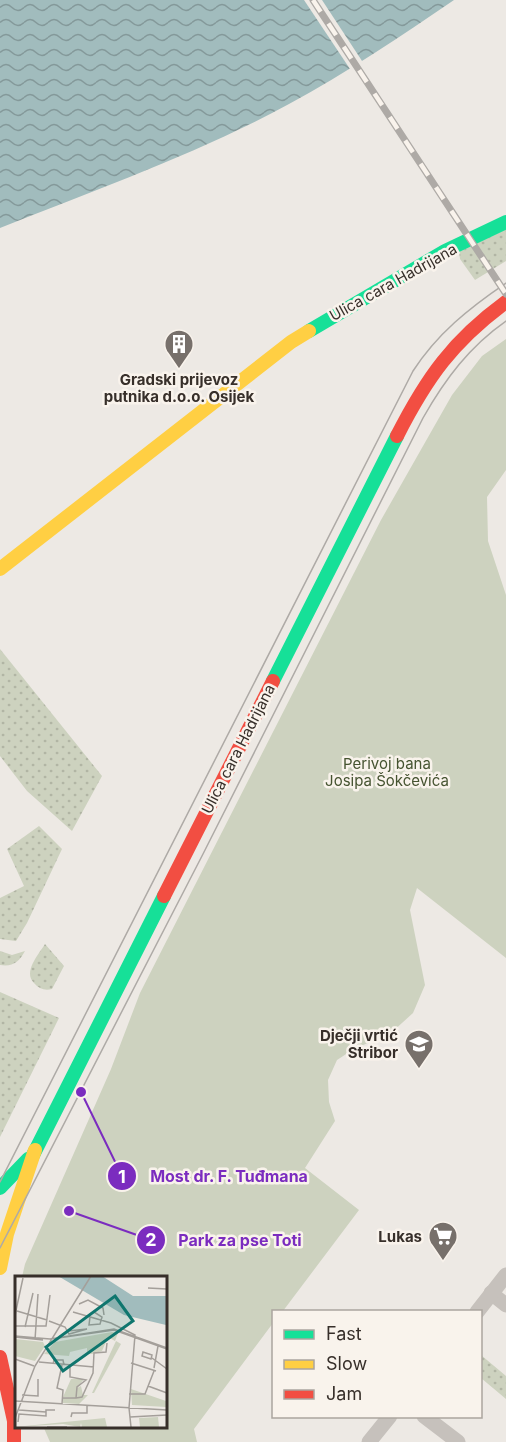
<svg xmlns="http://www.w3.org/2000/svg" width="506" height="1442" viewBox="0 0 506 1442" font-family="Inter,sans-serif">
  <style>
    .grass { fill: url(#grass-dots) }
    .park { fill: #cdd2bf }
    .water { fill: url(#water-waves) }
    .pier { fill: #ede9e4 }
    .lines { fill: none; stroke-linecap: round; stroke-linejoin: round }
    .street { stroke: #c6c1bc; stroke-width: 15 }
    .fast { stroke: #16e098; stroke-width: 14 }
    .slow { stroke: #ffcf43; stroke-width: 14 }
    .jam { stroke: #f24e42; stroke-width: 14 }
    .tram { stroke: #aeaaa6; stroke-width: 1.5 }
    .rail-casing { stroke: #aeaaa6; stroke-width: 7 }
    .rail { stroke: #f9f3ec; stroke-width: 4.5; stroke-dasharray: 14; stroke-linecap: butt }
    .labels { text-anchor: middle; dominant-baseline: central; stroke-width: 5; stroke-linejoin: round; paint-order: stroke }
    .street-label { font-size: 15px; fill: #372f2a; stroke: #f9f3ec }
    .poi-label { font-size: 15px; font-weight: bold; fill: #372f2a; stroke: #f9f3ec; text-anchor: end }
    .park-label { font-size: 15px; fill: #455330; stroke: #f9f3ec }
    .inset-road { fill: none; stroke: #a49f9a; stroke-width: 1.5 }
    .view { fill: #0f766e; fill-opacity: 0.15; stroke: #0f766e; stroke-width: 3 }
    .inset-edge { fill: none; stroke: #372f2a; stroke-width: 3 }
    .leader { fill: none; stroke: #7b2cbf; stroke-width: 2 }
    .callout-dot { fill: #7b2cbf; stroke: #f9f3ec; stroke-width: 2 }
    .mark-label { font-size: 18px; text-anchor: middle; font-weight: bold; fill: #fff }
    .callout-label { font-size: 16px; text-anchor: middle; font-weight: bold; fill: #7b2cbf; stroke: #f9f3ec; stroke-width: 5; stroke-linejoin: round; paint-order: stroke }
  </style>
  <defs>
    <pattern id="grass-dots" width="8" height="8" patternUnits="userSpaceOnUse" patternTransform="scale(1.5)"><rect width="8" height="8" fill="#cdd2bf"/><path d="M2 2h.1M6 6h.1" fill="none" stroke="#b1b5a4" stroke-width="1.8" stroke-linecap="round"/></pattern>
    <pattern id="water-waves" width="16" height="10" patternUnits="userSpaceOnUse" patternTransform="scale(1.5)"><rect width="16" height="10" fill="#a1bcbd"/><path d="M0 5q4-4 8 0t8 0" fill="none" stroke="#84999a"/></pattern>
  </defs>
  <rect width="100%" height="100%" fill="#ede9e4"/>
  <g class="grass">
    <polygon points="506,229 506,261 475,280 460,259 459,252"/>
    <polygon points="0,649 102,776 72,831 27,791 0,756"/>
    <polygon points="39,826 62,849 27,923 16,941 0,939 0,898 24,886 7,849"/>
    <path d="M45 944 64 966 52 989C45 991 39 989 34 983 23 972 38 955 45 944Z"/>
    <path d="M25 951C19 962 13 967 0 965V951L12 955Z"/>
    <polygon points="0,992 59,1018 0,1137"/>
    <polygon points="481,1355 506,1376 506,1399 481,1378"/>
  </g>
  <polygon class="park" points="506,339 506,470 487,497 488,541 506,595 506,958 417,888 410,910 425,985 413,1013 391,1033 354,1049 337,1060 328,1080 329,1102 335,1121 305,1168 359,1210 283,1311 274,1312 273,1323 194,1429 197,1442 50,1442 43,1426 165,1426 165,1277 22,1277 25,1264 111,1069 140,993 381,520 452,395 482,356"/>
  <path class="water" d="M0 0H454C400 37 346 73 289 104 197 154 97 189 0 228Z"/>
  <polygon class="pier" points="304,0 322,0 364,64 352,72"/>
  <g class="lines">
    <g class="street">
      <polyline points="491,1293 506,1305"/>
      <polyline points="477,1312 506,1275"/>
      <polyline points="424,1416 458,1442"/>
      <polyline points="369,1442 390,1416"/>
    </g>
    <g class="fast">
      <polyline points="309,331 445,251 506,222"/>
      <polyline points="273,681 397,436"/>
      <polyline points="28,1165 164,896"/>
      <polyline points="0,1188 28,1159"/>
    </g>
    <g class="slow">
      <polyline points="0,569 291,342 309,331"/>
      <polyline points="0,1268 7,1234 35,1150"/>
    </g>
    <g class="jam">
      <path d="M397 436C427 377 453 341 506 302"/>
      <polyline points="164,896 273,681"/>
      <polyline points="0,1357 14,1421 14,1442"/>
    </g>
    <g class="tram">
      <path d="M0 1182 413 371C437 334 469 308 506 283"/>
      <path d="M0 1248 203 854 423 418C445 379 470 346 506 321"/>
    </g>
    <g class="rail-casing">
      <polyline id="rail" points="313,0 506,294"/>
    </g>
    <use href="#rail" class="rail"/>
  </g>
  <defs>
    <g id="building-pin" transform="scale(1.5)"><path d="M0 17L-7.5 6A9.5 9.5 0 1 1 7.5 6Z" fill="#77706b" stroke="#f9f3ec"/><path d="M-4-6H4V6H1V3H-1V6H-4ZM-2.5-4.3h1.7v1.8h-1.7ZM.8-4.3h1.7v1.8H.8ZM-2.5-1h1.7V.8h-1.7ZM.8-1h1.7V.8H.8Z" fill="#fff"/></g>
    <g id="school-pin" transform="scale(1.5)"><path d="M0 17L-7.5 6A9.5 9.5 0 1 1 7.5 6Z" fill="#77706b" stroke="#f9f3ec"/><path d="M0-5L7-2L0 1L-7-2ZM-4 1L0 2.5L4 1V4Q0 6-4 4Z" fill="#fff"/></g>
    <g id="supermarket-pin" transform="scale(1.5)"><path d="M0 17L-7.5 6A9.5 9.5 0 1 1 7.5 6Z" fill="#77706b" stroke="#f9f3ec"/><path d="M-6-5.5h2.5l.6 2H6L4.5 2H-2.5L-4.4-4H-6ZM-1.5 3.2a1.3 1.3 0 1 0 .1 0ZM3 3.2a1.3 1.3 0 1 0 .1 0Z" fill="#fff"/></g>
  </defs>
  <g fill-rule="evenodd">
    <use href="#building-pin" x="179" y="344"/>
    <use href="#school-pin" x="419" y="1044"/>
    <use href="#supermarket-pin" x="443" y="1236"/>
  </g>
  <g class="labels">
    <g class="street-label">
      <text transform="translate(393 282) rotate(-29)">Ulica cara Hadrijana</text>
      <text transform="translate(238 749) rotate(-63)">Ulica cara Hadrijana</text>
    </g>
    <g class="poi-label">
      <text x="179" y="379" text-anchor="middle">Gradski prijevoz<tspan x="179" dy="17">putnika d.o.o. Osijek</tspan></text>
      <text x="398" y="1035">Dječji vrtić<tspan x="398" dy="17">Stribor</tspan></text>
      <text x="422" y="1236">Lukas</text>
    </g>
    <g class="park-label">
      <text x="387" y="763">Perivoj bana<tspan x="387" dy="17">Josipa Šokčevića</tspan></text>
    </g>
  </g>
  <g transform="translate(15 1276)">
    <rect width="152" height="152" fill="#ede9e4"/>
    <path d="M56 103H69L62 112 66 110 68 119H73L64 128 48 127V122H60L48 121ZM116 113 151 125V131L117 129ZM90 142 92 151H67L66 147 65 151 48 148 0 151Z" fill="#cdd2bf"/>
    <path d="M101 65 106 68 79 117H77Z" fill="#cdd2bf"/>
    <path d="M143 141 144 151H125L124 142Z" fill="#cdd2bf"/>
    <path d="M97 56 103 57 100 65 93 61 87 75 77 78H72V72L55 76 54 80 29 78 40 66ZM0 63 28 66 30 70 20 85 0 80Z" fill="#cdd2bf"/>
    <path d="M43 0H87L118 20H151V49L109 39Z" fill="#a1bcbd"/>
    <path class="inset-road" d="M133 12 152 13M64 28 73 24 88 32 89 39M2 35 32 44M58 36 96 47 120 59 114 132M0 39 8 2M75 41 74 49 85 48 87 41 79 36M34 45 50 51 54 58 72 53M0 50H31L35 19M10 51 18 17M53 55 72 53M0 60 35 63 99 53 152 72M0 61 28 64M36 63 99 54 152 73M20 64 23 18M128 76 137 79 136 83 127 80ZM137 82 152 93M0 83 19 90M24 86 79 91M116 87 141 95M38 88 39 84H48L49 89M47 89 42 112 48 114 47 128M139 92 143 70M133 110 152 117M114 118H130L139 95M7 119 23 120V103M47 122H61L62 111 71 104 55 101V89M61 122 67 121 78 97 79 77 91 76 92 67M0 125 152 134M114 132 116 151M4 134 31 136M56 141 57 137H72V130M115 141 152 139M0 142 20 90 76 0M3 146 4 138 31 140V134H40M32 151H52"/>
    <path class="view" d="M100 20 118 45 48 95 31 71Z"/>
    <rect width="152" height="152" class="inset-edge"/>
  </g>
  <path class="leader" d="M81 1092L122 1176M69 1211L151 1240"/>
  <g class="callout-dot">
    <circle cx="81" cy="1092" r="6"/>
    <circle cx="69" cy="1211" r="6"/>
    <circle cx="122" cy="1176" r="15"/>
    <circle cx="151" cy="1240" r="15"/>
  </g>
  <g class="mark-label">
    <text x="122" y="1183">1</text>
    <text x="151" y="1246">2</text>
  </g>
  <g class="callout-label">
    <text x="229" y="1182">Most dr. F. Tuđmana</text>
    <text x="240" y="1246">Park za pse Toti</text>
  </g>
  <rect x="272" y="1310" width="210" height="108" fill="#f9f3ec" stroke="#aba59e" stroke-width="1.5"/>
  <rect x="284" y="1330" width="30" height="9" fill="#16e098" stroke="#aba59e" stroke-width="1.5"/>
  <text x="326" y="1340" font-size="18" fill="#372f2a">Fast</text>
  <rect x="284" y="1360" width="30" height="9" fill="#ffcf43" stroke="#aba59e" stroke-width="1.5"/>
  <text x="326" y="1370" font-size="18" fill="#372f2a">Slow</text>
  <rect x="284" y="1390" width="30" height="9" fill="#f24e42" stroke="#aba59e" stroke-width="1.5"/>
  <text x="326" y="1400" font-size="18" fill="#372f2a">Jam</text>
</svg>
